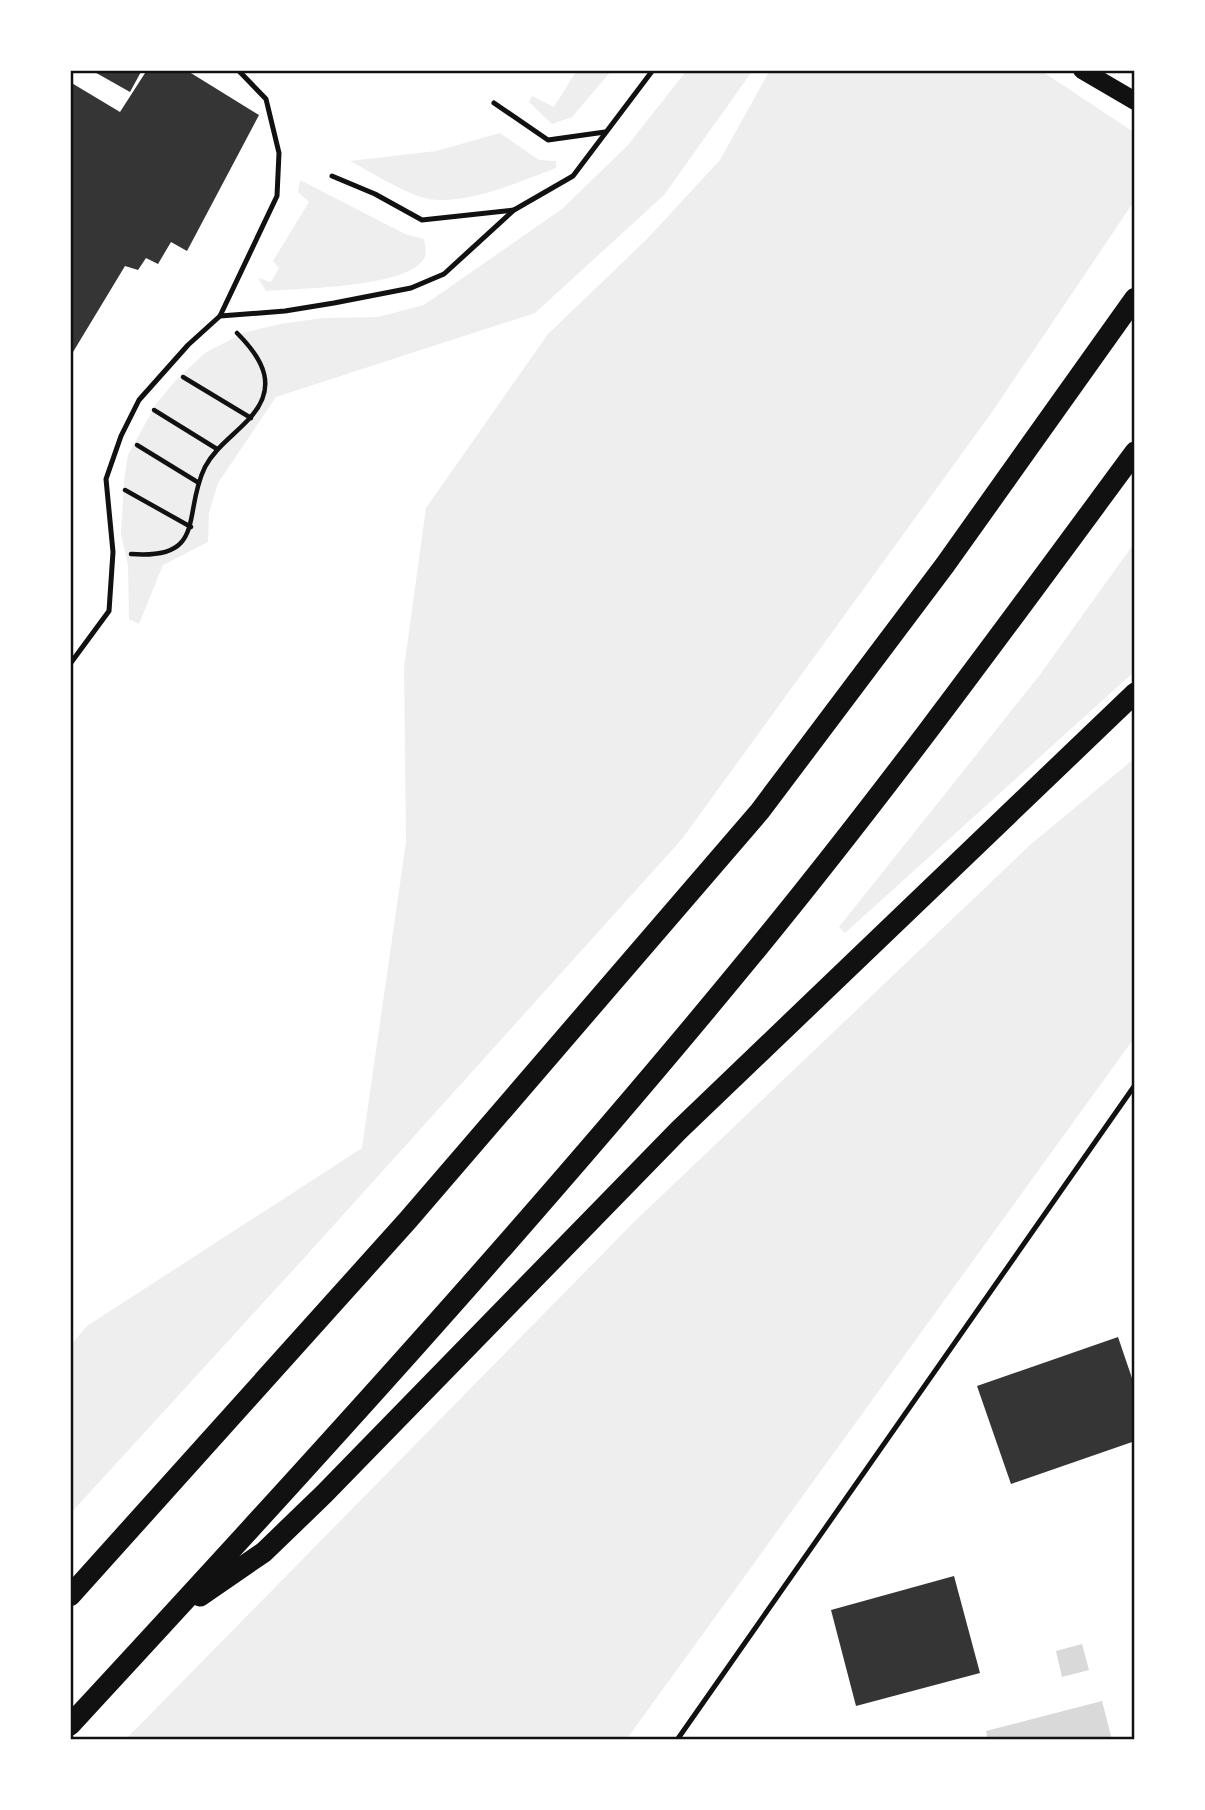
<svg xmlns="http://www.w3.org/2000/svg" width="1205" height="1810" viewBox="0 0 1205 1810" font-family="Figtree,sans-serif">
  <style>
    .green { fill: #eee }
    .water { fill: #d9d9d9 }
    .building { fill: #353535 }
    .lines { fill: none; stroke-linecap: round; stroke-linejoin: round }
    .path { stroke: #111; stroke-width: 4.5 }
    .service { stroke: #111; stroke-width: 5 }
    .primary { stroke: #111; stroke-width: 18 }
    .motorway { stroke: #111; stroke-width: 21 }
    .neatline { fill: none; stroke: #111; stroke-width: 2.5 }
  </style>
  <rect width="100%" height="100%" fill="#fff"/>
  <g class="green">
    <polygon points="577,70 612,70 572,117 552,124 529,102 532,96 554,107"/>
    <polygon points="687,70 753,70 664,195 535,313 276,397 218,483 209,513 208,542 163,565 139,624 129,619 128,565 121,534 124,481 128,455 156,404 176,380 205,353 243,333 280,324 323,318 378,317 424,305 562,209 628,145"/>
    <polygon points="770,70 1040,70 1135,133 1135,200 992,412 682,839 305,1257 70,1514 70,1346 87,1326 362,1148 406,842 404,668 426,508 548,334 647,239 720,160"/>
    <path d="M500 133 539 160 556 161V168C520 181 456 211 418 196 395 187 372 173 350 161L436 151Z"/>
    <path d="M300 180 405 234 424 239C425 247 428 253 423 260 403 288 300 288 266 291L258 278 271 282 279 268 273 261 309 202 298 192Z"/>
    <polygon points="1135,542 1135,671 845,933 839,927 1039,676"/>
    <polygon points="1135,758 1135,1037 626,1740 125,1740 635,1221 1030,845"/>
  </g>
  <g class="water">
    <polygon points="1082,1644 1089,1670 1062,1677 1056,1651"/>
    <polygon points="1102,1701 1112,1740 988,1740 986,1731"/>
  </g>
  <g class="building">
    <polygon points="91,70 142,70 130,92"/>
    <polygon points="147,70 186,70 259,115 187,251 171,242 158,264 146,258 138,270 125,266 70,357 70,82 120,112"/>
    <polygon points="1118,1337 1135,1387 1135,1441 1011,1484 977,1386"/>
    <polygon points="954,1576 980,1673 856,1706 831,1610"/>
  </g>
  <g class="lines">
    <g class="path">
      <polyline points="183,377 251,418"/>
      <polyline points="154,410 217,449"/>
      <polyline points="137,445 199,483"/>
      <polyline points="125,490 191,527"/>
      <path d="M131 554C208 560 182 513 205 467 215 448 233 436 248 420 279 388 264 360 237 333"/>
    </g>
    <g class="service">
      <polyline points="494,103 548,140 605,132"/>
      <polyline points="332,176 375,194 422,220 514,210"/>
      <polyline points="220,316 285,311 334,303 411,288 444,274 514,210 573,176 653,70"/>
      <polyline points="70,664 109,611 113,552 106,479 121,436 139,400 188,345 220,316 277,196 279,153 266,99 238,70"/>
      <polyline points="677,1740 1135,1085"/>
    </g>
    <polyline class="primary" points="1082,70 1135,101"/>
    <g class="motorway">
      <polyline points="70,1596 408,1220 760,811 945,565 1135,298"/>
      <polyline points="200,1596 264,1552 324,1494 679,1130 1135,693"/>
      <path d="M70 1725C304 1472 537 1217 756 950 888 789 1011 620 1135 452"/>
    </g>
  </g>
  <rect width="1205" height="1810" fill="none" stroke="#ffffff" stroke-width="144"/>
  <rect x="72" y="72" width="1061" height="1666" class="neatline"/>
</svg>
